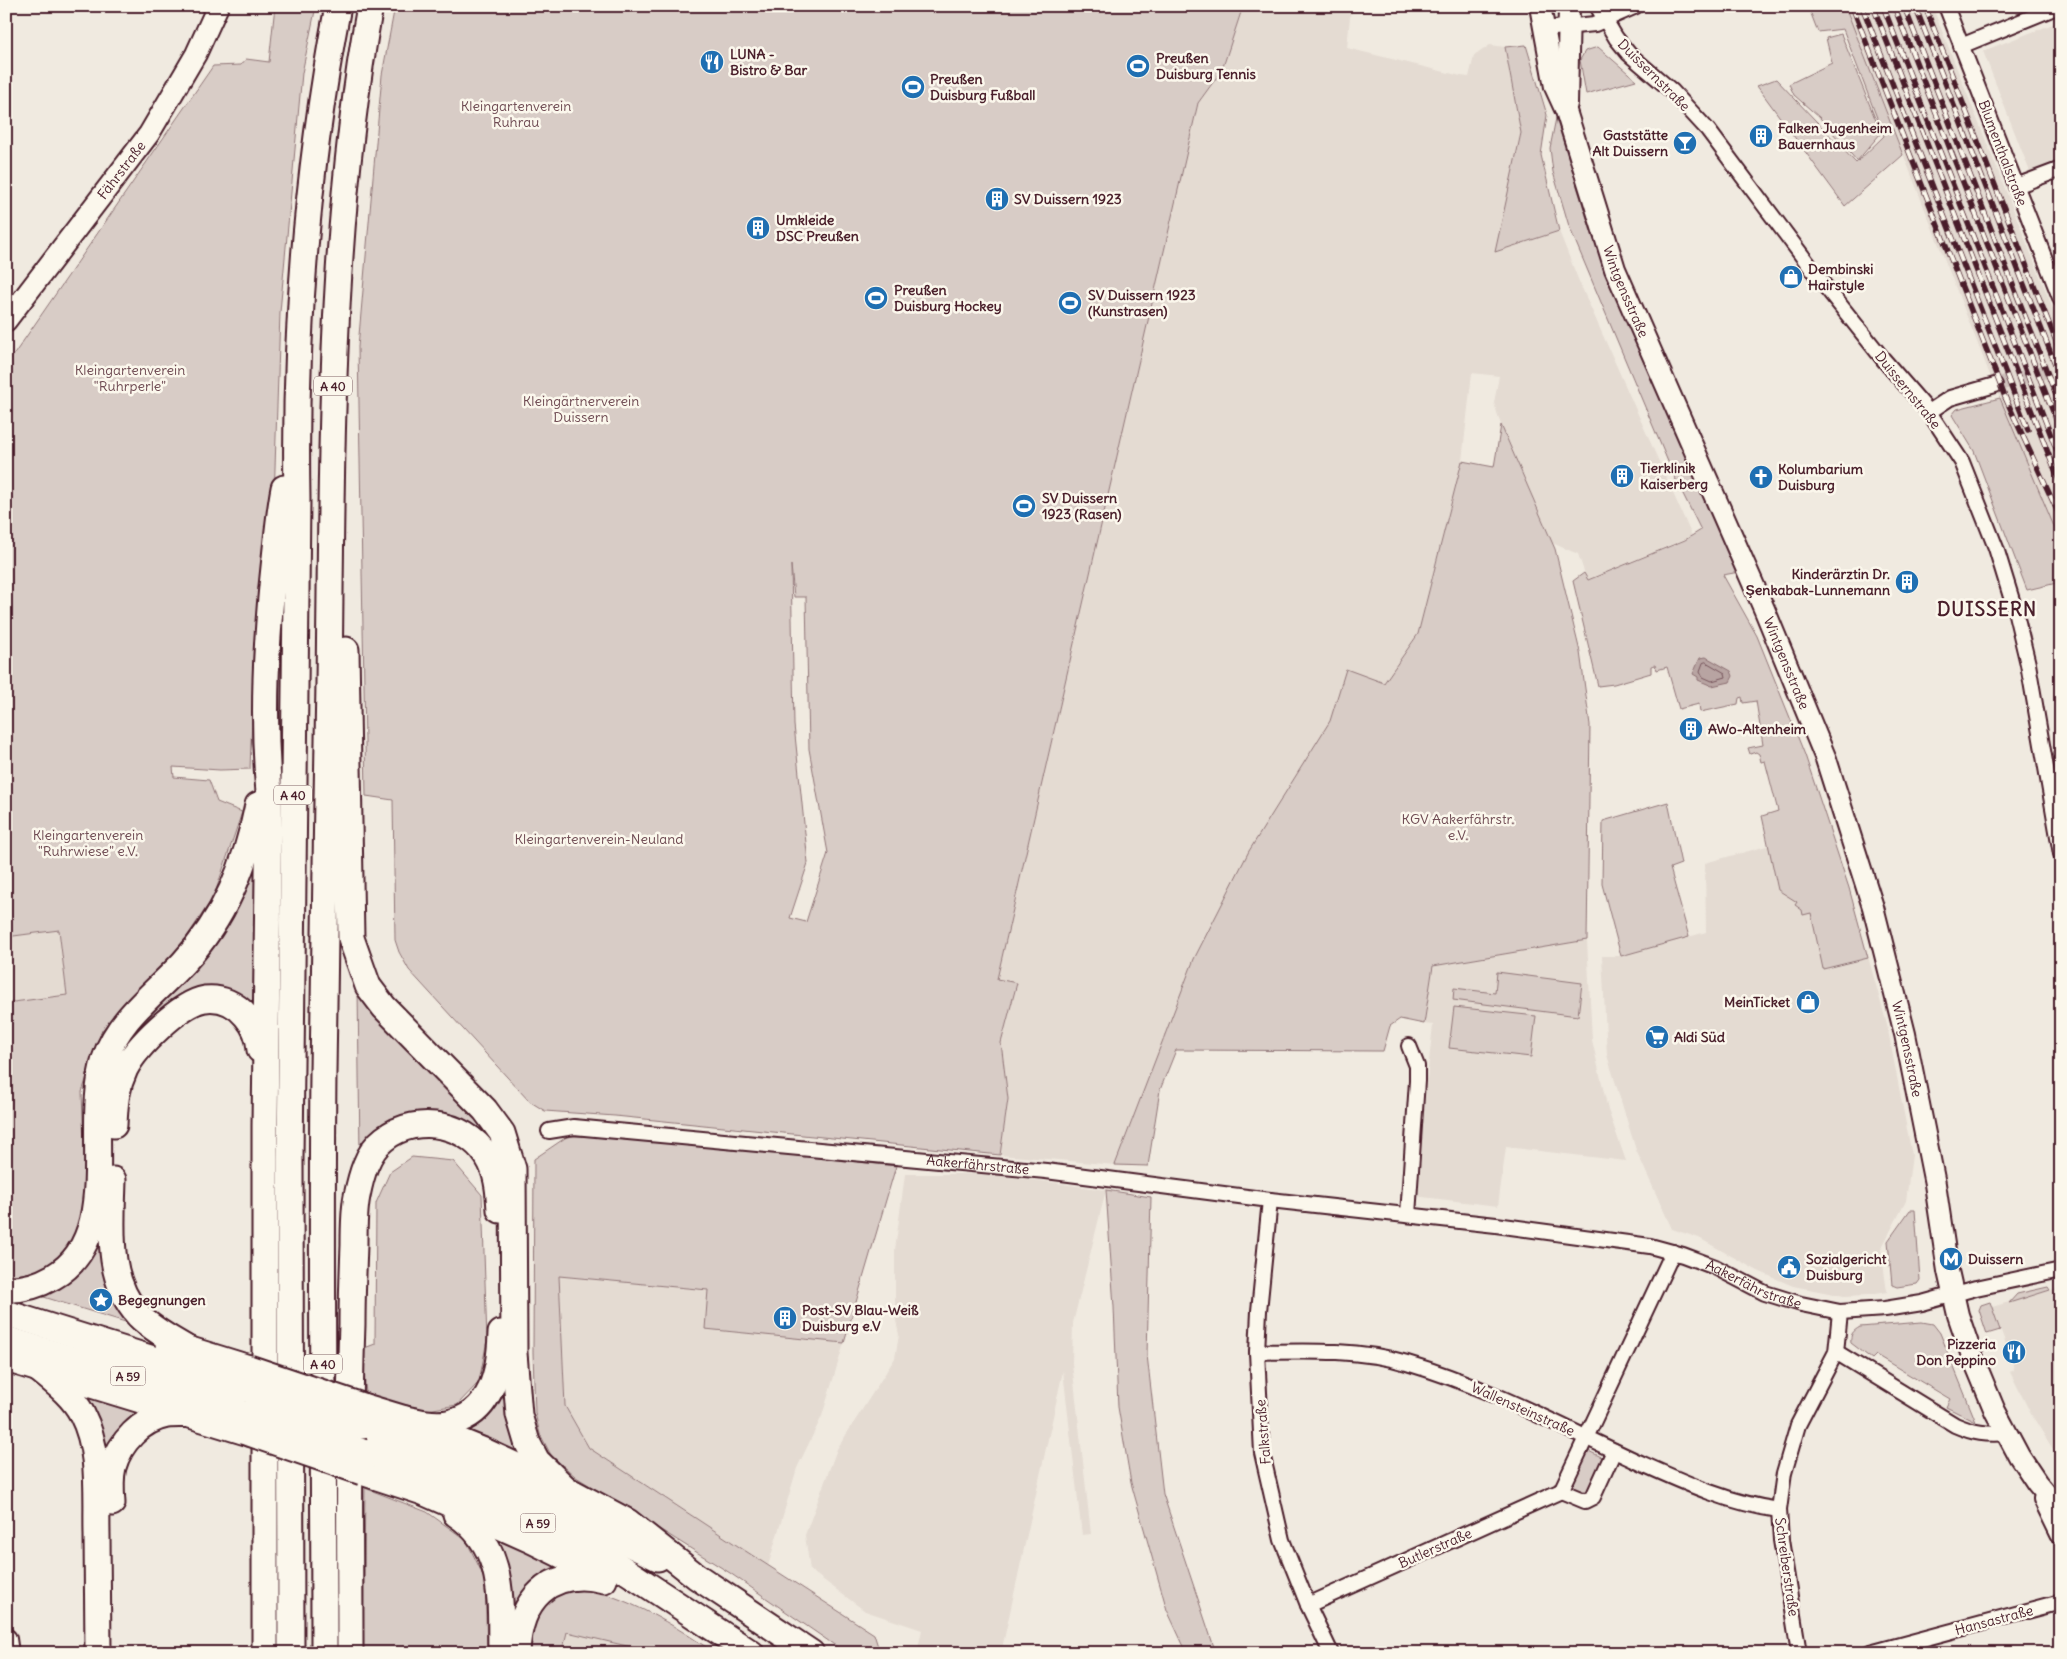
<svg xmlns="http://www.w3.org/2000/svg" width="2067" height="1659" viewBox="0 0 2067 1659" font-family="Delius,sans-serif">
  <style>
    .built { fill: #e4dbd2 }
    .green { fill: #d8ccc6; stroke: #917678; fill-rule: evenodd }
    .water { fill: #b8a4a2; stroke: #8c6f72 }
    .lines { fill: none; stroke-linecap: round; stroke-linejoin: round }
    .shore { stroke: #76545b; stroke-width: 1 }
    .minor-tunnel { stroke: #cfc1bc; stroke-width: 14; stroke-dasharray: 14 7; stroke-linecap: butt }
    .minor-casing { stroke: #4a1f2b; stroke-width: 18 }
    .secondary-casing { stroke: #4a1f2b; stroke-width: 24 }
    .motorway-casing { stroke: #4a1f2b; stroke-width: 29 }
    .minor { stroke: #fbf7ec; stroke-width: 14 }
    .secondary { stroke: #fbf7ec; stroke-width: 20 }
    .motorway { stroke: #fbf7ec; stroke-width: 25 }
    .rail-casing { stroke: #4a1f2b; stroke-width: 5.5 }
    .rail { stroke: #fbf7ec; stroke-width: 4; stroke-dasharray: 11; stroke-linecap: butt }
    .motorway-bridge-casing { stroke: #4a1f2b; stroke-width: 29; stroke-linecap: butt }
    .motorway-bridge { stroke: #fbf7ec; stroke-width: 25 }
    .labels { text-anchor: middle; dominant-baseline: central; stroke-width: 5; stroke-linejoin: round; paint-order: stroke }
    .shield { fill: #fbf7ec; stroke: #7f6065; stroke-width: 1 }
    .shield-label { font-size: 12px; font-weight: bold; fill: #4a1f2b }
    .poi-label { font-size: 14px; font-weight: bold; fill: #4a1f2b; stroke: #fbf7ec; text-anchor: start }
    .street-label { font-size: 14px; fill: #4a1f2b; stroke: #fbf7ec }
    .park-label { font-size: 14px; fill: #6e4a52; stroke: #fbf7ec }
    .district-label { font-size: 19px; font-weight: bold; letter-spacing: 1px; fill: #4a1f2b; stroke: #fbf7ec }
  </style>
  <rect width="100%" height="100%" fill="#f0eae0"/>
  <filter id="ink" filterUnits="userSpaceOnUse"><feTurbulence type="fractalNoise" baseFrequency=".02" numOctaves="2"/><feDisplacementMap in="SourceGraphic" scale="10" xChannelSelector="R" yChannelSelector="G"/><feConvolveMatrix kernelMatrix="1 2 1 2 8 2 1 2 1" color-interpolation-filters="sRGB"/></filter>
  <g filter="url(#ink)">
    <g class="built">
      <polygon points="1243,6 1351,6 1347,48 1461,76 1469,77 1474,56 1490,45 1505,47 1521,133 1496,252 1559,231 1578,279 1692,536 1587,580 1578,554 1552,543 1501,425 1494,403 1499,376 1472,373 1462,461 1418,634 1328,764 1175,1050 1160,1090 1148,1166 1115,1165 1000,1155 1008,1099 1001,1043 1017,984 997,980 1198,103 1222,70"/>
      <polygon points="1845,6 1932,6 2061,329 2061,543 1990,375"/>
      <polygon points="2061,21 2061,166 2032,177 1983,51"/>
      <polygon points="1803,836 1849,888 1887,1025 1912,1155 1906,1201 1881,1249 1887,1292 1869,1295 1844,1296 1793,1286 1758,1271 1699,1238 1672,1229 1636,1150 1607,1055 1602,956 1621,956 1706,932 1705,863"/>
      <polygon points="59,930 67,995 6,1003 6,937"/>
      <polygon points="1587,940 1592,1040 1608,1110 1626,1161 1506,1147 1498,1206 1414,1196 1433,1025 1424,1024 1433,966"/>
      <polygon points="905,1174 993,1174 1106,1190 1073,1323 1072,1363 1091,1534 1082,1535 1063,1371 1001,1653 917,1653 922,1630 865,1611 810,1570 805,1535 837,1449 895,1358 899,1335 895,1316 895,1250"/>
      <polygon points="559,1276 708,1290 706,1329 844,1343 822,1416 797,1468 768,1566 589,1448 565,1406"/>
      <polygon points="2061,1287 2061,1462 2031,1414 2010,1372 2014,1370 2012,1360 1992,1307"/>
      <polygon points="567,1631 657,1653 562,1653"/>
    </g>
    <g class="green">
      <polygon points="275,6 316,6 302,73 280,312 274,499 255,641 250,769 220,770 173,767 174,777 209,780 217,802 242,812 214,896 180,947 102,1030 82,1092 86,1202 75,1242 47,1269 16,1275 6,1274 6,1003 67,995 59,930 6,937 6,366 213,66 241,65 246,59 269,62"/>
      <path d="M395 6H1243L1222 70 1198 103 997 979 1017 983 1001 1043 1008 1099 1000 1155 615 1116 545 1111 529 1101 409 970 399 952 395 940 393 800 366 796 358 347 382 75ZM791 565 794 597H806L809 749 828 853 806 922 790 918 808 863 794 725Z"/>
      <polygon points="1808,6 1845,6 1903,155 1845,206 1757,86 1776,79 1856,163 1884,136 1843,29 1818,32"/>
      <polygon points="1841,34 1881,133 1857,161 1820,118 1794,95 1789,84 1832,63 1826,38"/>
      <polygon points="1526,45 1547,115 1541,155 1559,231 1495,252 1521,133 1505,47"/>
      <polygon points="1598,47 1636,80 1586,94 1580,60 1585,51"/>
      <polygon points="1556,118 1592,235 1609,278 1739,572 1723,575 1757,636 1805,755 1849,888 1868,958 1823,969 1811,913 1803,915 1802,910 1795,905 1797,902 1778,890 1762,816 1778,811 1765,761 1761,762 1759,754 1756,752 1750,754 1748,748 1763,745 1756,701 1743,703 1742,697 1739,698 1738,704 1700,712 1699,704 1679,709 1667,667 1657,670 1655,665 1651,666 1651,673 1614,684 1598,686 1573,581 1584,573 1588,580 1685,540 1701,530 1674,476 1569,226 1553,172 1550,148"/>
      <polygon points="2000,398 2061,543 2061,582 2027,590 1974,451 1952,415 1957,409"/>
      <polygon points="1501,425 1555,549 1580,652 1590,725 1587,940 1433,966 1424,1024 1400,1019 1390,1026 1383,1051 1176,1050 1160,1090 1148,1166 1115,1165 1194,959 1249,851 1330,721 1346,669 1384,683 1418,634 1462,461 1494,467"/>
      <polygon points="1668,802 1681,864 1670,868 1689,937 1621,956 1602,884 1603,821"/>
      <polygon points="257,844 256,1007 239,993 211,986 178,1003 107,1075 118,1047"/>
      <polygon points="1497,972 1582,983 1578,1016 1453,1000 1454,988 1495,993"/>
      <polygon points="358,989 477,1115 497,1150 444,1116 360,1156"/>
      <polygon points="1454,1007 1536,1016 1531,1057 1449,1048"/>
      <polygon points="568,1136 616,1137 896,1166 844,1343 705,1329 708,1290 559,1276 565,1406 589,1448 744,1550 874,1634 880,1653 846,1653 730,1573 576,1477 551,1455 540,1434 535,1413 533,1352 534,1159"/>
      <polygon points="412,1157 453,1161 482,1195 487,1340 479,1382 457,1405 421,1411 366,1394 362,1349 375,1344 376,1203 390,1172"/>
      <polygon points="1106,1190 1151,1197 1147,1355 1163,1494 1216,1653 1187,1653 1167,1610 1131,1483 1118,1407 1114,1307"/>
      <polygon points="1910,1210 1915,1210 1920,1280 1917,1284 1897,1287 1892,1285 1888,1241"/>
      <polygon points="99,1225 132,1324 34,1294"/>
      <polygon points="2048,1287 2050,1290 2009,1303 2017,1294"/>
      <polygon points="1990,1302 2000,1330 1987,1334 1979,1310 1981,1305"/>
      <path d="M1922 1322 1933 1324 1940 1333 1976 1422 1946 1407 1950 1399 1876 1355 1872 1359 1851 1343C1850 1334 1853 1331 1860 1327Z"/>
      <polygon points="503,1376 529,1465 451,1430"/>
      <polygon points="74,1388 153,1412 108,1467"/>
      <polygon points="1586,1450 1606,1459 1587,1494 1570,1486"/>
      <polygon points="365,1488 427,1512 466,1540 485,1579 487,1653 363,1653"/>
      <polygon points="486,1531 564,1568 509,1629"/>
      <path d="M576 1586C628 1597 671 1623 715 1653H657L567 1632 562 1653H529V1639L541 1602Z"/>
    </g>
    <polygon class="water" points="1706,657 1731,671 1733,676 1730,682 1712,686 1698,680 1698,677 1693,674 1700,658"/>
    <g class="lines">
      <polygon class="shore" points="1706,662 1725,673 1726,677 1712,681 1703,677 1700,671 1703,663"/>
      <polyline class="minor-tunnel" points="1995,385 2061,367"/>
      <g class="minor-casing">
        <g id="minor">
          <polyline points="1597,6 1616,38 1629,54 1672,91 1708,130 1821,281 1883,359 1929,412 1962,462 1996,548 2015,610 2028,664 2061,854"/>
          <polyline points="1946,6 2061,300"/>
          <polyline points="1544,29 1595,24 1636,6"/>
          <polyline points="1961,46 2059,6"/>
          <polyline points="2016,186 2061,169"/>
          <polyline points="1929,412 1950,398 1995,385"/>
          <path id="s1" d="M549 1131 574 1127 1046 1171 1270 1200 1496 1225 1650 1246 1683 1255 1715 1267 1765 1293 1801 1304 1840 1312 1885 1309 1922 1303 1976 1288 2061 1270"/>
          <polyline points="1270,1200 1259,1311 1257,1352 1262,1453 1282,1540 1308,1605 1331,1653"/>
          <polyline points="1408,1215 1417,1081 1417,1066 1409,1046"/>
          <path d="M1257 1352C1306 1351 1359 1349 1407 1363 1486 1386 1562 1427 1636 1461 1683 1482 1728 1503 1779 1510"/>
          <path d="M1836 1352 1955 1425C1973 1433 1987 1435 2007 1433"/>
          <polyline points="1561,1491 1585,1501 1593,1497 1614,1451"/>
          <polyline points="1308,1605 1561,1491 1673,1252"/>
          <polyline points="1799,1653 1781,1540 1779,1510 1784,1473 1798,1425 1836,1352 1840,1312"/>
          <polyline points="1870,1653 2061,1602"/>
        </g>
      </g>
      <g class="secondary-casing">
        <g id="secondary">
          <path id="s2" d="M1540 6 1555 87 1566 111 1615 269 1765 611 1826 759 1873 907 1905 1034 1935 1184 1948 1271 1958 1315 1971 1353 1995 1411 2019 1456 2037 1483 2061 1511"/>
          <polyline points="1567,104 1569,6"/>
          <path id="s3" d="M6 321 149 134 196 54 218 6"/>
          <polyline points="2044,1499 2061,1534"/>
          <polyline points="6,1639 8,1653"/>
        </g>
      </g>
      <g class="motorway-casing">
        <g id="motorway">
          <polyline points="346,650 351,938 368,986 384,1007 485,1110 502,1133 513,1169 514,1353 519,1415 527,1442 537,1461 566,1489"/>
          <path d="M114 1125C115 1103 116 1088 125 1069 136 1047 180 1003 205 999 221 997 236 1004 246 1016 255 1027 259 1036 260 1050"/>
          <path d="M113 1180C112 1226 105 1279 139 1316 152 1329 169 1338 184 1347"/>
          <path d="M6 1289C23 1290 39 1285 53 1277 124 1237 83 1125 105 1059 118 1019 155 993 183 963 225 918 246 865 258 805"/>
          <polyline points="6,1313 249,1389"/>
          <polyline points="6,1339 249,1413"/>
          <polyline points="168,1343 249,1368"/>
          <polyline points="6,1359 249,1433"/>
          <path d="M37 1368C54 1382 72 1395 82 1414 101 1451 96 1494 97 1534 97 1574 98 1613 98 1653"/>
          <polyline points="362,1406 405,1419 484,1451 566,1489 628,1522 696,1576 811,1653"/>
          <path d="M405 1419C419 1422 433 1425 447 1423 492 1416 500 1370 501 1333"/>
          <polyline points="362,1426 439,1455 521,1491 658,1558"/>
          <polyline points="363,1452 432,1475 512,1509 608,1559 751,1653"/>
          <polyline points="362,1472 423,1492 531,1540 598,1573"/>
          <path d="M112 1503C111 1491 110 1479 113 1467 120 1442 141 1420 167 1415 175 1414 183 1415 191 1414"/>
          <path d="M456 1514C506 1547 500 1600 501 1653"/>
          <path d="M265 1653V1126L269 792C262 717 266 641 274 567 277 541 279 514 284 488"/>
          <path d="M291 1653 290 1159 297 499C294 335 307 168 338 6"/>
          <path d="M324 1653C324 1459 321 1266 323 1073 324 943 327 813 329 683 332 457 329 230 370 6"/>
          <path d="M350 1653C350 1543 348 1434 352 1324 352 1298 353 1271 354 1245 354 1229 354 1211 357 1196 361 1176 367 1152 384 1139 418 1112 472 1124 491 1163 498 1178 499 1194 500 1210"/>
          <path d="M517 1653C519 1600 549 1567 604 1580"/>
        </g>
      </g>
      <use href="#minor" class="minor"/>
      <use href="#secondary" class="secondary"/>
      <use href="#motorway" class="motorway"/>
      <g class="rail-casing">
        <g id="rail">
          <polyline points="1852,6 2005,397 2061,519"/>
          <polyline points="1862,6 2028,430"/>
          <polyline points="1873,6 2061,486"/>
          <polyline points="1883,6 2061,461"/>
          <polyline points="1894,6 2061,432"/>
          <polyline points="1904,6 2061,408"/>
          <polyline points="1915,6 2061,379"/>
          <polyline points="1925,6 2061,354"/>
        </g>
      </g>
      <use href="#rail" class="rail"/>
      <g class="motorway-bridge-casing">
        <g id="motorway-bridge">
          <polyline points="249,1368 362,1406"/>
          <polyline points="249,1389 362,1426"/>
          <polyline points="249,1413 363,1452"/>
          <polyline points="249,1433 362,1472"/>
        </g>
      </g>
      <use href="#motorway-bridge" class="motorway-bridge"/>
    </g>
  </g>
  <defs>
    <g id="restaurant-disc" transform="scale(1.25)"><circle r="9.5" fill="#1f6fb2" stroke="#fbf7ec"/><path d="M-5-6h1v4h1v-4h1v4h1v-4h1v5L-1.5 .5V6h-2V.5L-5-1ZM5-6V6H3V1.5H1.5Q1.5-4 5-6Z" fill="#fff"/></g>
    <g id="stadium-disc" transform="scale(1.25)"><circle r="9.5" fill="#1f6fb2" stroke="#fbf7ec"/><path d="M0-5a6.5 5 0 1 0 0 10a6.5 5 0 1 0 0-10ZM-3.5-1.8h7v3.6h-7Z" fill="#fff"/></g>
    <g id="building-disc" transform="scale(1.25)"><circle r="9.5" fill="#1f6fb2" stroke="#fbf7ec"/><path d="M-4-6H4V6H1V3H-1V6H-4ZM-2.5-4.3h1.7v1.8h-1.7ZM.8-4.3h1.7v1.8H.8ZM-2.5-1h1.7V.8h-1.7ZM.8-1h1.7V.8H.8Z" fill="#fff"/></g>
    <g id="bar-disc" transform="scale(1.25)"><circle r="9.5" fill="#1f6fb2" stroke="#fbf7ec"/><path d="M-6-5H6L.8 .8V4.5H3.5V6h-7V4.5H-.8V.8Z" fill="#fff"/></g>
    <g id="shop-disc" transform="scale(1.25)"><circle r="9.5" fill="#1f6fb2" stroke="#fbf7ec"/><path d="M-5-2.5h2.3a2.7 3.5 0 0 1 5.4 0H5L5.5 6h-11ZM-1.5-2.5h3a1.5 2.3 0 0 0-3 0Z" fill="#fff"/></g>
    <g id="church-disc" transform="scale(1.25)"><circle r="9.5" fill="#1f6fb2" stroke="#fbf7ec"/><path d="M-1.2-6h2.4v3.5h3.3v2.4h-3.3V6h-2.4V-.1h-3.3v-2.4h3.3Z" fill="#fff"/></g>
    <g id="supermarket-disc" transform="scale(1.25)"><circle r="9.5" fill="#1f6fb2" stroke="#fbf7ec"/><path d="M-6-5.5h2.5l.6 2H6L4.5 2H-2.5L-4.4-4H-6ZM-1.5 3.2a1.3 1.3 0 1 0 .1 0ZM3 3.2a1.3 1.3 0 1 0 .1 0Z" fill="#fff"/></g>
    <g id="metro-disc" transform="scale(1.25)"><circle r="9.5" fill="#1f6fb2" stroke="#fbf7ec"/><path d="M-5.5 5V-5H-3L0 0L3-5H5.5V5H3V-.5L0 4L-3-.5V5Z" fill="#fff"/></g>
    <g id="civic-disc" transform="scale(1.25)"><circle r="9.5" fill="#1f6fb2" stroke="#fbf7ec"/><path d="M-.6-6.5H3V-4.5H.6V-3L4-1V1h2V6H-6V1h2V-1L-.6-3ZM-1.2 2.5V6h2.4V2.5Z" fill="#fff"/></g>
    <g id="sight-disc" transform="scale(1.25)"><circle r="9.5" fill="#1f6fb2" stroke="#fbf7ec"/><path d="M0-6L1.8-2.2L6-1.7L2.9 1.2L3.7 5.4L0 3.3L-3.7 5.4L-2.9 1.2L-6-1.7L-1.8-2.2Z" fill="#fff"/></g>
  </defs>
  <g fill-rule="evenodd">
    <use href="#restaurant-disc" x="712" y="62"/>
    <use href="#stadium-disc" x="1138" y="66"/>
    <use href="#stadium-disc" x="913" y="87"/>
    <use href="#building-disc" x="1761" y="136"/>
    <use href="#bar-disc" x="1685" y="143"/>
    <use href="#building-disc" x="997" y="199"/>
    <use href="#building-disc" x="758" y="228"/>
    <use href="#shop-disc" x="1791" y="277"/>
    <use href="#stadium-disc" x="876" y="298"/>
    <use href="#stadium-disc" x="1070" y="303"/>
    <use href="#building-disc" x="1622" y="476"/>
    <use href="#church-disc" x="1761" y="477"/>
    <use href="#stadium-disc" x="1024" y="506"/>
    <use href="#building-disc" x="1907" y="582"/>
    <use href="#building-disc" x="1691" y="729"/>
    <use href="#shop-disc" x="1808" y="1002"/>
    <use href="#supermarket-disc" x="1657" y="1037"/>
    <use href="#metro-disc" x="1951" y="1259"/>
    <use href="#civic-disc" x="1789" y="1267"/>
    <use href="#sight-disc" x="101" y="1300"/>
    <use href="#building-disc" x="785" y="1318"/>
    <use href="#restaurant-disc" x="2014" y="1352"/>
  </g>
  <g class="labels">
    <g class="shield">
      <rect x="314" y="376.5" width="38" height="19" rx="4"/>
      <rect x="274" y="785.5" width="38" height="19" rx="4"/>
      <rect x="304" y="1354.5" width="38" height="19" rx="4"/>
      <rect x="110.5" y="1366.5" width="35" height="19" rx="4"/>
      <rect x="520.5" y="1513.5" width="35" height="19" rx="4"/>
    </g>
    <g class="shield-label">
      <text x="333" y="386">A 40</text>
      <text x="293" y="795">A 40</text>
      <text x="323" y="1364">A 40</text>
      <text x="128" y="1376">A 59</text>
      <text x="538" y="1523">A 59</text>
    </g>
    <g class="poi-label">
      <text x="730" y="54">LUNA -<tspan x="730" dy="16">Bistro &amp; Bar</tspan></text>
      <text x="1156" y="58">Preußen<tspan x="1156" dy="16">Duisburg Tennis</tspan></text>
      <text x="930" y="79">Preußen<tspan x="930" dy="16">Duisburg Fußball</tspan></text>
      <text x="1778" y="128">Falken Jugenheim<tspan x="1778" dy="16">Bauernhaus</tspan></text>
      <text x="1668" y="135" text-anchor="end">Gaststätte<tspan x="1668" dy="16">Alt Duissern</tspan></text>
      <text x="1014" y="199">SV Duissern 1923</text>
      <text x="776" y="220">Umkleide<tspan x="776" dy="16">DSC Preußen</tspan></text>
      <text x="1808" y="269">Dembinski<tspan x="1808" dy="16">Hairstyle</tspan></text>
      <text x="894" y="290">Preußen<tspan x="894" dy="16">Duisburg Hockey</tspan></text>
      <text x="1088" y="295">SV Duissern 1923<tspan x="1088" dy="16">(Kunstrasen)</tspan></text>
      <text x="1640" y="468">Tierklinik<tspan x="1640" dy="16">Kaiserberg</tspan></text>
      <text x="1778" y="469">Kolumbarium<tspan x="1778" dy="16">Duisburg</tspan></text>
      <text x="1042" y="498">SV Duissern<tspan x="1042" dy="16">1923 (Rasen)</tspan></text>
      <text x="1890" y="574" text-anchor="end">Kinderärztin Dr.<tspan x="1890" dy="16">Şenkabak-Lunnemann</tspan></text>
      <text x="1708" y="729">AWo-Altenheim</text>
      <text x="1790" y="1002" text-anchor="end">MeinTicket</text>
      <text x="1674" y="1037">Aldi Süd</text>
      <text x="1806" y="1259">Sozialgericht<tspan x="1806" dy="16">Duisburg</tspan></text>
      <text x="1968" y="1259">Duissern</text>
      <text x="118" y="1300">Begegnungen</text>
      <text x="802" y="1310">Post-SV Blau-Weiß<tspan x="802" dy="16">Duisburg e.V</tspan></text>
      <text x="1996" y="1344" text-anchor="end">Pizzeria<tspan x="1996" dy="16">Don Peppino</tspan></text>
    </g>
    <g class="street-label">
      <text transform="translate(1654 75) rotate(45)">Duissernstraße</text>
      <text transform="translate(2003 153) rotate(69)">Blumenthalstraße</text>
      <text stroke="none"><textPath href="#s3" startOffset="190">Fährstraße</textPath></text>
      <text stroke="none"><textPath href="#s2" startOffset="299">Wintgensstraße</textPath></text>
      <text transform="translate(1908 390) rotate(51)">Duissernstraße</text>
      <text stroke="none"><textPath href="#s2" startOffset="704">Wintgensstraße</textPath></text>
      <text stroke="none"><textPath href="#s2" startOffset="1109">Wintgensstraße</textPath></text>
      <text stroke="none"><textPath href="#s1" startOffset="431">Aakerfährstraße</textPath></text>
      <text stroke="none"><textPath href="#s1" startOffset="1219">Aakerfährstraße</textPath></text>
      <text transform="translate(1523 1409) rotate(24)">Wallensteinstraße</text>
      <text transform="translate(1263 1432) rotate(-95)">Falkstraße</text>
      <text transform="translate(1435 1548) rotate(-24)">Butlerstraße</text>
      <text transform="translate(1787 1567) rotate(82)">Schreiberstraße</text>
      <text transform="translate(1994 1620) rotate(-15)">Hansastraße</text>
    </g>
    <g class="park-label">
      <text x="516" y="106">Kleingartenverein<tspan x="516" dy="16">Ruhrau</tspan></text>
      <text x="130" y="370">Kleingartenverein<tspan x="130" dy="16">"Ruhrperle"</tspan></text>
      <text x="581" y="401">Kleingärtnerverein<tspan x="581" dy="16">Duissern</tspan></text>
      <text x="1458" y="819">KGV Aakerfährstr.<tspan x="1458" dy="16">e.V.</tspan></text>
      <text x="88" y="835">Kleingartenverein<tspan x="88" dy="16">"Ruhrwiese" e.V.</tspan></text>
      <text x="599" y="839">Kleingartenverein-Neuland</text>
    </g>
    <g class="district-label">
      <text x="1987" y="609">DUISSERN</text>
    </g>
  </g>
  <rect width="2067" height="1659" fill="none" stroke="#fbf7ec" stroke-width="25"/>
  <rect x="12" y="12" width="2042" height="1634" fill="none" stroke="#4a1f2b" stroke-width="2" filter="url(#ink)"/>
</svg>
